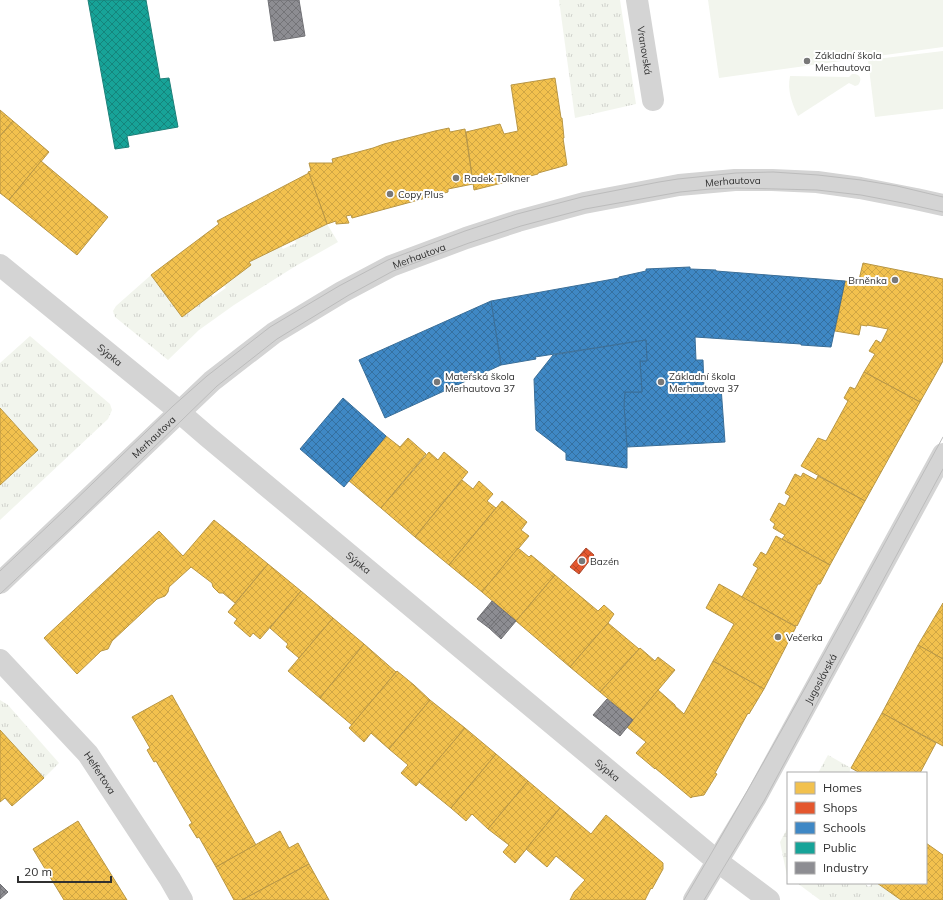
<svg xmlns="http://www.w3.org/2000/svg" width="943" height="900" viewBox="0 0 943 900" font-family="Mulish,sans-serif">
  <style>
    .grass { fill: url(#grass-tufts) }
    .pitch { fill: #f2f5ed }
    .homes { fill: url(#homes-cross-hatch); stroke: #b89645 }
    .shops { fill: url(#shops-cross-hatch); stroke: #ae4b2f }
    .schools { fill: url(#schools-cross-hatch); stroke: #3a6e98 }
    .public { fill: url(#public-cross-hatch); stroke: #1e8079 }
    .industry { fill: url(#industry-cross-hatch); stroke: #717175 }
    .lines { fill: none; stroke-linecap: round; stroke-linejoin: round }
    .minor { stroke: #d4d4d4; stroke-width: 22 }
    .tertiary { stroke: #d4d4d4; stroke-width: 22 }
    .tram { stroke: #bcbcbc; stroke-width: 1 }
    .poi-dot { fill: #787878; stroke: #fff; stroke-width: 1.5 }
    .labels { text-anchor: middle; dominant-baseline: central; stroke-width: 4; stroke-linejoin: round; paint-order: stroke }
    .street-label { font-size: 10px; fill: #303030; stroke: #fff }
    .poi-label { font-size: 10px; fill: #303030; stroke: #fff; text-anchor: start }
  </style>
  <defs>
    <pattern id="grass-tufts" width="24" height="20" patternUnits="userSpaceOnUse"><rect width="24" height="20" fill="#f2f5ed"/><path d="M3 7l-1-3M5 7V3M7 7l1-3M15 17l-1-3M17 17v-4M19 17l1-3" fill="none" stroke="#d0d2cc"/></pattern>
    <pattern id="homes-cross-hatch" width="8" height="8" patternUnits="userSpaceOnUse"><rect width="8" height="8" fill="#f2c14e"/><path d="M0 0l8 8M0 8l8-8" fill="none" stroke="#d0a644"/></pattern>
    <pattern id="shops-cross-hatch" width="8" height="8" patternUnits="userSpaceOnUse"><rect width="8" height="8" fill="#e4572e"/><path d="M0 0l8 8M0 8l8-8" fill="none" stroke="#b94828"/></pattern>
    <pattern id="schools-cross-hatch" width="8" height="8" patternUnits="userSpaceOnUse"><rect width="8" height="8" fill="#3f88c5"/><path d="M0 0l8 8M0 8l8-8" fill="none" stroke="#3570a0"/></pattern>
    <pattern id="public-cross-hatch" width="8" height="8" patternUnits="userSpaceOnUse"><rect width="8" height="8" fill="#17a398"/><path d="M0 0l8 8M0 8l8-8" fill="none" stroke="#15857c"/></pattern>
    <pattern id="industry-cross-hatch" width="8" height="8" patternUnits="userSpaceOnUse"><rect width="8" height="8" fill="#8d8d92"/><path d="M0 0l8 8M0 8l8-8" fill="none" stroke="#747478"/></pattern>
  </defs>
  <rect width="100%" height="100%" fill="#fff"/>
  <g class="grass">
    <polygon points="559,0 620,0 636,104 575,118"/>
    <polygon points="327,224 338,242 294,267 234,305 199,330 168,360 115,317 113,311 116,306 151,275 182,317 211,295 213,297 226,288 224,285 251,265 249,262 281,246 283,249 296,243 295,240"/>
    <polygon points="30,336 110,404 112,410 108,419 0,520 0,485 38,450 0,408 0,363"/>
    <polygon points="0,700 8,705 59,763 44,778 0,730"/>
    <polygon points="828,755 851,768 849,773 818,773"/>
    <polygon points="788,827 788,876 787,876 780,842"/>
    <polygon points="797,883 864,883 869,887 872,883 877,883 901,900 820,900"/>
  </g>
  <g class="pitch">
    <polygon points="708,0 943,0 943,47 719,78"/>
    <polygon points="943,51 943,109 875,117 868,60"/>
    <path d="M852 74C860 73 863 79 858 85L855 86 849 83 798 116C792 103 787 91 790 76L849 77Z"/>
  </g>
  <g class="homes">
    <polygon points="555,78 561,118 562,118 564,138 563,138 567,165 538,173 538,174 474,190 466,132 500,124 504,134 518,131 511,85"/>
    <polygon points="0,110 13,121 0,136"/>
    <polygon points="13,121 49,152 9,200 0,193 0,136"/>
    <polygon points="449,128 450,132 465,129 473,184 448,189 448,192 352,218 351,215 346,216 349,223 336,224 336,221 327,224 308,172 311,171 309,163 333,163 332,159 373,148 384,144 435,131"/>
    <polygon points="41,161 108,217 77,255 9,200"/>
    <polygon points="309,173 327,224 249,262 251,265 182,317 151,275 219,224 217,221"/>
    <polygon points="863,263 943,279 943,361 920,402 864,372 875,354 869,351 876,340 881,343 888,329 867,325 867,326 861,325 859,335 835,331 845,281 858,284"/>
    <polygon points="864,372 920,402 865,501 801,466 818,438 826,441 848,401 844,398 850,387 855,389"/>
    <polygon points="0,408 38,450 0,485"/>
    <polygon points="386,436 400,447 408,438 426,454 381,508 348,480"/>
    <polygon points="429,452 438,460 444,452 468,472 415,537 381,508"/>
    <polygon points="803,473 816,480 818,476 865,501 830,565 782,539 785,535 773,528 775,524 770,520 779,503 785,506 790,496 785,493 795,474 801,477"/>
    <polygon points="462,480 473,489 479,481 493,494 487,501 496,508 449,565 415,537"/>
    <polygon points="502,501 527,522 521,530 529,536 482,592 449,565"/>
    <polygon points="214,520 268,564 235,603 223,593 219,593 213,587 212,583 191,567 169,587 168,592 165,596 157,599 112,641 108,649 101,651 77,674 44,638 159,531 183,556"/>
    <polygon points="776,536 830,565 820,584 818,584 797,626 795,625 795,626 742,597 758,568 753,565 761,552 766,555"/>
    <polygon points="518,548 529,557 531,555 555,575 516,621 482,592"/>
    <polygon points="268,564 301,591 260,639 253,633 250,637 234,623 237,619 228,612"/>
    <polygon points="555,575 598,611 604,605 614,614 608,623 570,667 516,621"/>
    <polygon points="719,584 796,627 764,689 713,661 734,624 706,608"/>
    <polygon points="301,591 333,618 299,658 286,647 288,644 270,628"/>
    <polygon points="943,603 943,659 918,645"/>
    <polygon points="333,618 364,644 320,698 288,671"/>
    <polygon points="608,623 639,649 600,692 570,667"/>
    <polygon points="364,644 396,672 352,725 320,698"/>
    <polygon points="918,645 943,659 943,746 882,713"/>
    <polygon points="640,648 655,661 658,657 675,670 633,720 600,692"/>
    <polygon points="713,661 764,689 749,714 748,713 715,773 717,774 704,795 692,797 691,798 655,768 655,769 636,753 646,742 627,727 658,690 675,705 675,706 684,714"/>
    <polygon points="397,671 414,685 430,700 389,749 371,733 364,742 349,728"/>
    <polygon points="172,695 256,845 216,867 199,837 197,838 189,825 192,823 156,761 154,762 147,750 150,748 132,717"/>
    <polygon points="430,700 465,728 416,786 401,773 408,765 389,749"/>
    <polygon points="882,713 936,743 920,773 860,773 851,768"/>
    <polygon points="465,728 496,754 451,808 419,782"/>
    <polygon points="0,730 44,778 12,806 5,798 0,802"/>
    <polygon points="496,754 528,781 488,829 472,814 466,821 451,808"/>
    <polygon points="528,781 560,808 515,863 503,852 509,845 488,829"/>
    <polygon points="560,808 591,834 606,815 663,863 663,869 652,889 651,888 645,900 570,900 574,892 585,880 556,856 547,867 526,849"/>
    <polygon points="78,821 127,900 64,900 33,849"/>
    <polygon points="280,831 289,848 298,843 309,864 242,900 234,900 216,867"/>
    <polygon points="926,843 943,855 943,900 901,900 877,883 926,883"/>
    <polygon points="309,864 329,900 242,900"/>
  </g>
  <polygon class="shops" points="586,548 594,555 579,574 570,567"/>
  <g class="schools">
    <polygon points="690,267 690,269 716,270 716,271 845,281 831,347 801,345 801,344 695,337 696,360 703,360 704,388 721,387 725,442 627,447 624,405 625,392 642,392 640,361 647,361 646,340 535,357 536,359 501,365 491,301 619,278 619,277 646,271 646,269"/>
    <polygon points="491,301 501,365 385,418 359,360"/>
    <polygon points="646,340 647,361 640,361 642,392 625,392 624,405 627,447 627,468 566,460 566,453 536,430 534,379 553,355"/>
    <polygon points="343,398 386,436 344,487 300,449"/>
  </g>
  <polygon class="public" points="88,0 146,0 160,79 169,78 178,127 127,136 129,147 115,149"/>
  <g class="industry">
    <polygon points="268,0 299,0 305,36 274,41"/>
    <polygon points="492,601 504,611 489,628 477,619"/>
    <polygon points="504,611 516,621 501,639 489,628"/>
    <polygon points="607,699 633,720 620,736 593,715"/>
    <polygon points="0,884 8,892 0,899"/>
  </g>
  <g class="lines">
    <g class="minor">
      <path id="s1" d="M637 0 653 100"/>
      <path id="s2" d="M0 265 173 406 179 412 208 437 717 861 769 900"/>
      <path id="s3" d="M0 660 88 754 170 879 182 900"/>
      <path id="s4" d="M694 900 756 797 943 454"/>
    </g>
    <path class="tertiary" id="s5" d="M0 583 212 381 274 333 342 292 391 266 466 238 518 221 584 203 679 185 735 180H772L817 182 860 188 916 199 943 205"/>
    <g class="tram">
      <polyline points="0,571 66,509 173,406 207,376 270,327 339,286 388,260 465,231 517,214 582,197 659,182 678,179 736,173 773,172 818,175 861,180 897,186 943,197"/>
      <polyline points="0,594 76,523 217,386 277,339 349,295 393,271 469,243 521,226 585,209 680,192 710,189 737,188 817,190 861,195 903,203 943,212"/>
      <path d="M684 900C774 748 858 592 943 437"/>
      <polyline points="704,900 764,801 943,469"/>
    </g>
  </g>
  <g class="poi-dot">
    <circle cx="807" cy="61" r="4"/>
    <circle cx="456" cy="178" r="4"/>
    <circle cx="390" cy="194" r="4"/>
    <circle cx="895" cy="280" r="4"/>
    <circle cx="437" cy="382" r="4"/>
    <circle cx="661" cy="382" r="4"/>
    <circle cx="582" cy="561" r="4"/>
    <circle cx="778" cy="637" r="4"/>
  </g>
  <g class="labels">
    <g class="street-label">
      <text stroke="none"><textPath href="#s1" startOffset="51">Vranovská</textPath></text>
      <text stroke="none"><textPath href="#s5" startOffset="860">Merhautova</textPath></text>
      <text stroke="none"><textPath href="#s5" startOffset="536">Merhautova</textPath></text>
      <text stroke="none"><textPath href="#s2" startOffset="142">Sýpka</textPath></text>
      <text stroke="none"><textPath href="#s5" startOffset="212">Merhautova</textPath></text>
      <text stroke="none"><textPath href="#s2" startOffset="466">Sýpka</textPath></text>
      <text stroke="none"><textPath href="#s4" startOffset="255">Jugoslávská</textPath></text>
      <text stroke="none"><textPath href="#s2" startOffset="790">Sýpka</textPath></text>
      <text stroke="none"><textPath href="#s3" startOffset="151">Helfertova</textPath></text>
    </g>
    <g class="poi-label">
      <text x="815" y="55">Základní škola<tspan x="815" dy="12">Merhautova</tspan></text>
      <text x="464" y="178">Radek Tolkner</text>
      <text x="398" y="194">Copy Plus</text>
      <text x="887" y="280" text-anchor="end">Brněnka</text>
      <text x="445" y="376">Mateřská škola<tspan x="445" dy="12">Merhautova 37</tspan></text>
      <text x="669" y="376">Základní škola<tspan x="669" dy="12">Merhautova 37</tspan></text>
      <text x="590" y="561">Bazén</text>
      <text x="786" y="637">Večerka</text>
    </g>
  </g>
  <rect x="787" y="772" width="140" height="112" fill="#ffffff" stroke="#acacac"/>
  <rect x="795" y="782" width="20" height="12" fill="#f2c14e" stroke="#acacac"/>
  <text x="823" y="792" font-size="12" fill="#303030">Homes</text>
  <rect x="795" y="802" width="20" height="12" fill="#e4572e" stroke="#acacac"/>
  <text x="823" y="812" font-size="12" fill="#303030">Shops</text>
  <rect x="795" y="822" width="20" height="12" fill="#3f88c5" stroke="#acacac"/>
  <text x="823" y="832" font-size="12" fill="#303030">Schools</text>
  <rect x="795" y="842" width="20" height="12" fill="#17a398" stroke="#acacac"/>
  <text x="823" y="852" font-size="12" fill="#303030">Public</text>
  <rect x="795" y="862" width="20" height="12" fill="#8d8d92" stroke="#acacac"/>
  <text x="823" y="872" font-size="12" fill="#303030">Industry</text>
  <path d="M18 876v6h93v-6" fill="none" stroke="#303030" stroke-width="2"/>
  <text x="24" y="876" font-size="12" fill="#303030" stroke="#ffffff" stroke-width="3" paint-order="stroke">20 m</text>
</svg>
